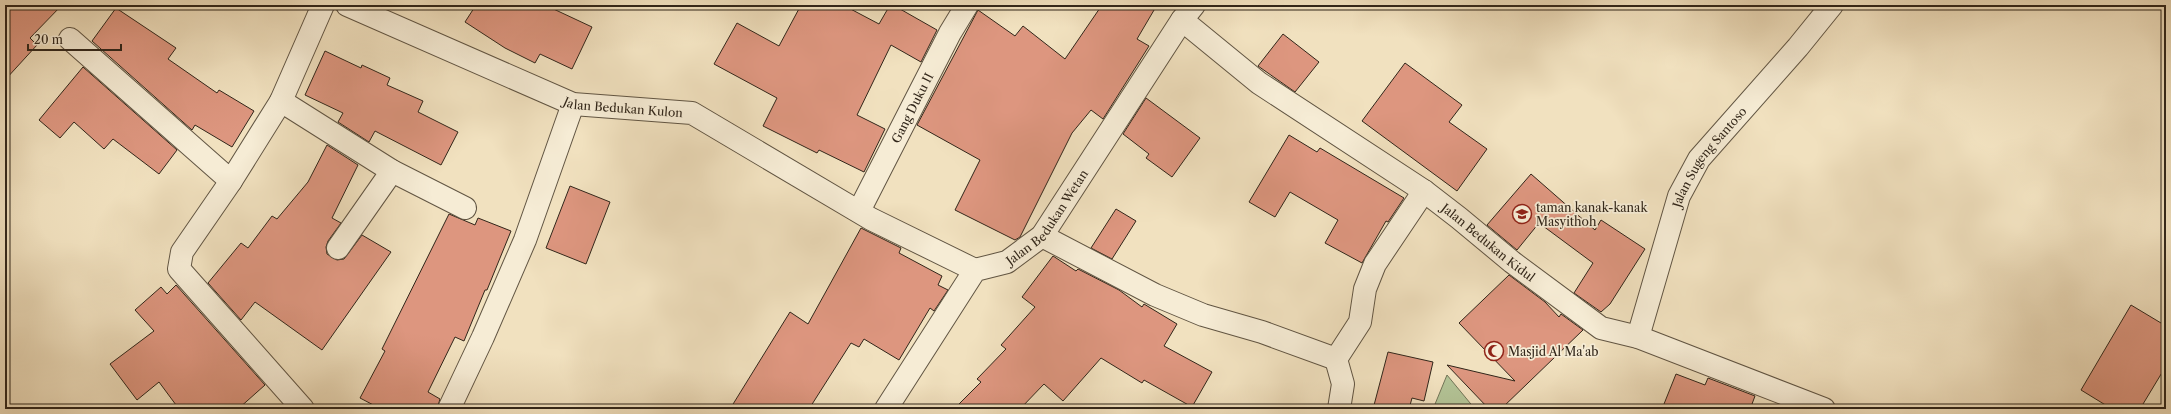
<svg xmlns="http://www.w3.org/2000/svg" width="2171" height="414" viewBox="0 0 2171 414" font-family="'Libre Caslon Text',serif">
  <style>
    .green { fill: #b3c497; stroke: #727558 }
    .building { fill: #dd967f; stroke: #31261a }
    .lines { fill: none; stroke-linecap: round; stroke-linejoin: round }
    .minor-casing { stroke: #615543; stroke-width: 24 }
    .minor { stroke: #f6ecd5; stroke-width: 22 }
    .labels { text-anchor: middle; dominant-baseline: central; stroke-width: 3.5; stroke-linejoin: round; paint-order: stroke }
    .street-label { font-size: 12px; fill: #31261a; stroke: #f6ecd5 }
    .poi-label { font-size: 12px; fill: #31261a; stroke: #f6ecd5; text-anchor: start }
  </style>
  <rect width="100%" height="100%" fill="#f1e1bf"/>
  <filter id="stains"><feTurbulence type="fractalNoise" baseFrequency=".005" numOctaves="4"/><feColorMatrix values="0 0 0 0 .2 0 0 0 0 .09 0 0 0 0 .02 0 0 0 .5 -.17"/></filter>
  <radialGradient id="worn" r=".72"><stop offset=".6" stop-color="#630" stop-opacity="0"/><stop offset="1" stop-color="#630" stop-opacity=".3"/></radialGradient>
  <polygon class="green" points="1447,375 1475,409 1433,409"/>
  <g class="building">
    <polygon points="5,5 62,5 30,38 37,45 5,80"/>
    <polygon points="476,5 545,5 592,27 572,69 540,54 535,63 505,48 465,22"/>
    <polygon points="801,5 843,5 879,24 890,5 893,5 937,30 921,62 891,45 857,115 885,129 864,172 819,150 817,153 763,126 777,98 714,64 737,23 779,46"/>
    <polygon points="1102,5 1157,5 1137,39 1149,46 1103,119 1091,110 1072,133 1020,237 1015,240 955,210 980,160 917,125 978,10 1015,36 1023,26 1065,59"/>
    <polygon points="116,8 176,48 168,59 217,93 219,90 254,111 232,147 195,125 192,130 92,41"/>
    <polygon points="1283,34 1319,62 1295,92 1258,66"/>
    <polygon points="325,51 361,68 362,65 390,78 387,85 423,101 418,112 458,132 441,165 375,131 369,142 338,122 343,113 305,95"/>
    <polygon points="1405,63 1462,105 1449,122 1487,149 1457,191 1362,121"/>
    <polygon points="83,67 177,150 159,174 113,139 104,149 74,122 60,138 39,120"/>
    <polygon points="1146,98 1200,138 1172,177 1146,158 1149,154 1123,134"/>
    <polygon points="1289,135 1317,152 1320,148 1404,198 1388,222 1386,221 1362,263 1325,243 1338,220 1290,192 1275,217 1249,202"/>
    <polygon points="327,145 358,165 332,218 341,223 328,241 326,247 327,254 337,260 344,259 362,235 391,252 322,350 255,302 241,320 208,283 241,243 248,248 272,216 277,219 308,182"/>
    <polygon points="1531,174 1595,230 1601,220 1645,249 1610,304 1601,312 1574,293 1593,263 1539,223 1517,250 1487,225"/>
    <polygon points="570,186 610,202 586,264 546,248"/>
    <polygon points="1116,209 1136,221 1112,259 1091,248"/>
    <polygon points="449,214 475,225 478,218 511,231 487,290 485,290 464,341 455,337 428,392 440,399 437,409 381,409 360,398 385,351 382,349"/>
    <polygon points="861,228 901,248 899,253 942,276 938,285 948,290 934,311 930,308 899,360 864,339 859,347 851,343 809,409 730,409 790,312 808,324"/>
    <polygon points="1053,256 1076,271 1078,269 1119,290 1142,307 1144,304 1177,324 1164,346 1212,372 1192,407 1144,380 1142,383 1101,358 1063,401 1044,384 1020,409 954,409 981,382 977,379 1006,349 1001,345 1035,307 1022,297"/>
    <polygon points="1509,275 1545,302 1559,317 1561,314 1583,330 1501,409 1489,409 1447,365 1515,381 1459,323"/>
    <polygon points="176,285 265,385 238,409 179,409 159,382 137,400 110,364 154,331 135,310 161,287 167,294"/>
    <polygon points="2131,305 2166,326 2166,366 2140,409 2112,409 2081,390"/>
    <polygon points="1388,352 1433,362 1424,401 1412,398 1409,409 1373,409"/>
    <polygon points="1676,374 1705,385 1708,378 1755,396 1752,404 1760,409 1662,409"/>
  </g>
  <g class="lines">
    <g class="minor-casing">
      <g id="minor">
        <path id="s1" d="M347 5 573 104 692 113 871 219 975 270"/>
        <path id="s2" d="M1182 20 1259 83 1424 191 1459 218 1512 262 1601 328 1638 337 1824 409"/>
        <polyline points="70,39 231,181 281,101 323,5"/>
        <polyline points="281,101 392,171 465,208"/>
        <polyline points="231,181 182,252 179,269 303,409"/>
        <path id="s3" d="M859 211 950 33 967 5"/>
        <polyline points="1042,236 1155,295 1203,315 1262,332 1336,359"/>
        <polyline points="338,248 392,171"/>
        <path id="s4" d="M1638 337 1679 196 1699 159 1798 47 1832 5"/>
        <polyline points="449,409 483,337 525,240 573,104"/>
        <path id="s5" d="M886 409 975 270 1007 262 1042 236 1182 20 1194 5"/>
        <polyline points="1339,409 1343,384 1336,359 1360,322 1365,289 1375,264 1424,191"/>
      </g>
    </g>
    <use href="#minor" class="minor"/>
  </g>
  <defs>
    <g id="school-ring" transform="scale(1)"><circle r="9.5" fill="#f6ecd5" stroke="#8f2418" stroke-width="1.5"/><path d="M0-5L7-2L0 1L-7-2ZM-4 1L0 2.5L4 1V4Q0 6-4 4Z" fill="#8f2418"/></g>
    <g id="mosque-ring" transform="scale(1)"><circle r="9.5" fill="#f6ecd5" stroke="#8f2418" stroke-width="1.5"/><path d="M3.5-4.9A6 6 0 1 0 3.5 4.9A5 5 0 1 1 3.5-4.9Z" fill="#8f2418"/></g>
  </defs>
  <g fill-rule="evenodd">
    <use href="#school-ring" x="1522" y="214"/>
    <use href="#mosque-ring" x="1494" y="351"/>
  </g>
  <g class="labels">
    <g class="street-label">
      <text stroke="none"><textPath href="#s1" startOffset="297">Jalan Bedukan Kulon</textPath></text>
      <text stroke="none"><textPath href="#s3" startOffset="116">Gang Duku II</textPath></text>
      <text stroke="none"><textPath href="#s4" startOffset="196">Jalan Sugeng Santoso</textPath></text>
      <text stroke="none"><textPath href="#s5" startOffset="259">Jalan Bedukan Wetan</textPath></text>
      <text stroke="none"><textPath href="#s2" startOffset="379">Jalan Bedukan Kidul</textPath></text>
    </g>
    <g class="poi-label">
      <text x="1536" y="207">taman kanak-kanak<tspan x="1536" dy="14">Masyithoh</tspan></text>
      <text x="1508" y="351">Masjid Al Ma'ab</text>
    </g>
  </g>
  <rect width="2171" height="414" fill="none" stroke="#f1e1bf" stroke-width="20"/>
  <rect x="6" y="6" width="2159" height="402" fill="none" stroke="#31261a" stroke-width="2"/>
  <rect x="10" y="10" width="2151" height="394" fill="none" stroke="#31261a"/>
  <path d="M28 44v6h93v-6" fill="none" stroke="#31261a" stroke-width="2"/>
  <text x="34" y="44" font-size="12" fill="#31261a" stroke="#f6ecd5" stroke-width="3" paint-order="stroke">20 m</text>
  <rect width="100%" height="100%" filter="url(#stains)"/>
  <rect width="100%" height="100%" fill="url(#worn)"/>
</svg>
